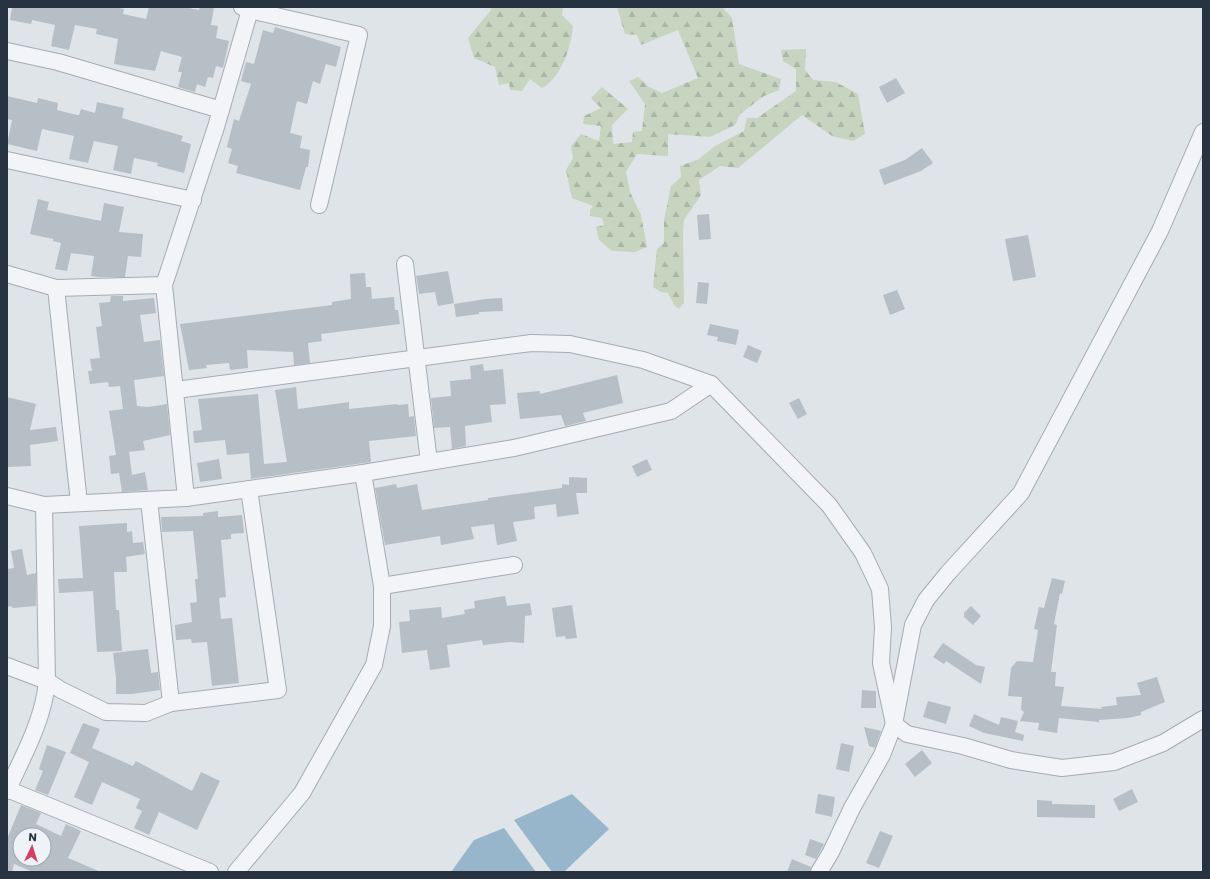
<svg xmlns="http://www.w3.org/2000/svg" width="1210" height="879" viewBox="0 0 1210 879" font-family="Poppins,sans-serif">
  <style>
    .forest { fill: url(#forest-firs) }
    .water { fill: #98b6cb }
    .building { fill: #b6bec6; fill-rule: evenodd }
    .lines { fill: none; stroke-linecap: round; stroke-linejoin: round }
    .minor-casing { stroke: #a4abb3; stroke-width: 18 }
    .minor { stroke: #f2f4f7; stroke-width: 16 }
  </style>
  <defs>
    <pattern id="forest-firs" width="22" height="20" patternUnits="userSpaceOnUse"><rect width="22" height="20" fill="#c7d4c0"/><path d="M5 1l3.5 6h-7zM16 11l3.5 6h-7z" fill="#abb6a6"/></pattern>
  </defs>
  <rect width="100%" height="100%" fill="#dfe4e9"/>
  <g class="forest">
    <path d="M490 7H563L562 15 573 26C571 47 562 77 542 88L530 79 522 91 510 90 509 83 499 85 495 67 474 58 468 38 491 10Z"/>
    <polygon points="617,7 722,7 732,18 739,64 781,79 779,90 764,96 740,114 735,125 710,137 668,134 668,156 637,154 626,172 630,192 641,215 647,247 635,252 612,251 599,240 596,227 604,225 602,218 590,216 590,210 593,206 572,198 566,170 573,158 571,146 581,134 599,141 601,126 583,124 584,116 601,108 591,98 602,87 628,109 612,125 613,144 632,142 633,132 642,131 645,104 629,81 638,77 649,87 662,93 698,78 678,30 641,45 637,35 625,34"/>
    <polygon points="806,49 805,70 813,80 836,82 858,94 865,134 853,141 832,136 802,115 738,168 720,166 699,180 701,195 684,220 683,231 684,303 679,309 674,305 668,293 661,292 653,287 657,249 664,243 664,220 671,186 681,177 680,166 699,159 715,146 744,131 747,118 757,118 796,91 796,69 783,61 781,50"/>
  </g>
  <g class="water">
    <polygon points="572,794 609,829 564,872 552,872 514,820"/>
    <polygon points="504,828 536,872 451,872 474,840"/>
  </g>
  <g class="building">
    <polygon points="12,7 113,7 124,9 123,14 146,19 149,7 182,7 199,10 200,7 214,7 211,25 218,26 216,38 229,41 223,68 216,66 213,78 208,77 205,87 197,84 195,92 178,87 182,72 178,72 182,57 161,51 155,71 114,64 118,39 96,34 97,29 75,25 69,50 51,46 55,25 32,20 31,24 10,20"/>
    <polygon points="275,27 341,47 336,67 326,64 320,84 313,81 307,104 297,101 290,133 302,136 300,148 310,150 308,167 306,167 300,190 236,173 238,166 228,163 232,149 227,147 234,119 239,121 251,84 241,81 246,62 254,64 263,30 273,33"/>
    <polygon points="896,78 905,93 887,103 879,87"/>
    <polygon points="7,96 37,103 38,98 58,103 57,110 77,115 79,115 81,109 95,113 97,102 124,108 122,118 183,136 181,141 191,144 184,173 157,166 158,163 134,158 131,174 113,170 118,146 94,141 88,163 69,159 74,136 42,129 37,151 7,144 12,120 7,119"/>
    <polygon points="922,148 933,163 921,171 884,185 879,170 905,160"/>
    <polygon points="38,199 49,202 47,210 101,221 104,203 124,207 119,232 143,234 141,257 128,256 125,277 99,277 91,276 94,256 71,253 67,271 55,269 61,243 53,241 53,239 30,234"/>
    <polygon points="709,214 711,239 699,240 697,215"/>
    <polygon points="1028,235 1036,277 1013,281 1005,239"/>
    <polygon points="448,271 454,303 438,306 435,292 419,294 416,276"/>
    <polygon points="365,273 366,287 371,287 372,299 394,297 395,310 398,310 400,324 321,334 322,341 308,343 310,363 294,365 293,352 247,350 248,368 230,370 229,363 206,365 207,368 189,370 180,324 332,305 332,302 351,299 350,274"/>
    <polygon points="698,282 709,283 707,304 696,303"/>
    <polygon points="897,290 905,309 890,315 883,295"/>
    <polygon points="111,296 123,296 123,301 154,298 156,313 140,315 144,342 160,340 164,376 134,380 137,406 148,407 167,404 170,435 143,441 145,450 129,452 132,475 145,472 148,490 122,492 119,473 111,474 109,456 116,455 109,411 123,409 120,386 109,387 108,382 90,384 88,371 92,371 90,359 100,358 96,327 102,326 99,303 110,302"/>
    <polygon points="502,298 503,311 479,312 479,314 456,317 454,304 485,299"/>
    <polygon points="710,324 739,330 736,345 717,341 718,337 707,335"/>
    <polygon points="748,345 762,351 757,363 743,357"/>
    <polygon points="483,364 484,371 503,369 506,404 490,405 492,422 465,426 466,446 452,449 450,427 434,428 431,398 451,396 450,381 471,379 470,366"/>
    <polygon points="617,375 623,403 583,413 586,421 565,426 561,415 520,419 517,393 540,391 540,394"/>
    <polygon points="296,387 298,409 349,402 349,409 397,404 397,405 408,404 409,417 414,416 416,436 369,441 371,462 251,479 249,453 227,455 225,440 194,443 193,431 202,430 198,399 258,394 264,464 287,462 275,390"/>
    <polygon points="7,397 36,404 30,430 56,427 58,441 30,445 31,466 7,467"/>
    <polygon points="799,398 807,414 798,419 789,403"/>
    <polygon points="219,459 222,479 200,482 197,463"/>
    <polygon points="647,459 652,470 637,477 632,466"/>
    <polygon points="569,477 587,478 587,493 576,493 579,514 557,517 556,504 534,507 535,519 513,522 517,541 497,545 494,524 471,527 474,539 441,545 440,536 385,545 375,488 396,484 397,488 417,484 422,510 488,500 488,498 562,488 562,484 569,485"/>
    <polygon points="218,511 218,517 242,515 244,533 231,534 231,539 221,540 226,597 219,598 221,619 232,618 239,683 212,686 207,642 192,643 191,639 176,640 175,625 192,622 190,603 197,602 195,579 198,579 193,531 162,532 161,517 203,516 203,513"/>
    <polygon points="127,523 127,532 132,531 133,543 143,542 145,554 126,557 127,572 114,572 116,610 119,610 122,651 97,652 93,591 59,593 58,579 83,578 79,526"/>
    <polygon points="22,549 27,575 36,573 36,606 12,608 12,606 7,607 7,569 14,568 11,551"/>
    <polygon points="1052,578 1065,581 1062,594 1060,593 1054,624 1057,625 1051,672 1056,672 1055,686 1064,687 1061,706 1102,709 1101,707 1117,705 1116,697 1141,695 1137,683 1157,677 1165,702 1141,712 1141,715 1128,718 1099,720 1099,722 1059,718 1057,733 1038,730 1039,723 1020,721 1024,712 1021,710 1022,697 1008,696 1011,668 1017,661 1033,662 1038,630 1034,629 1039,607 1044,608"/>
    <polygon points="505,596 507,606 530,603 532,615 525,616 524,643 511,642 483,645 482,640 447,645 450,667 430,670 427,650 402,653 399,622 410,621 409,610 441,607 442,618 465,614 464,610 475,608 474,601"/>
    <polygon points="572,605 577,638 566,639 565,636 556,637 552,608"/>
    <polygon points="971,606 981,616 973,625 964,617 964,613"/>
    <polygon points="943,643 976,665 985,667 981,684 946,661 944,664 933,657"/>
    <polygon points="148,649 151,673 158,672 160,690 132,694 116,694 116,678 113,653"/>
    <polygon points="862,690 876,691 876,708 861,708"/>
    <polygon points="928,701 951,707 946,724 923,717"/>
    <polygon points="974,714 999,725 1001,717 1018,721 1015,732 1024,735 1023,741 984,733 969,726"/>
    <polygon points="83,723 100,729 92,748 133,766 136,761 192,791 201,772 220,781 197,830 159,812 149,835 134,828 142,811 136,808 140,799 102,782 92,805 74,797 89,762 70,753"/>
    <polygon points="864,727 881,731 875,748 869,746"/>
    <polygon points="841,743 854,746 849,772 836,769"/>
    <polygon points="47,745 66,752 48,795 35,790 43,771 39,769"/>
    <polygon points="922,750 932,763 915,777 905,764"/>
    <polygon points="1132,789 1138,802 1119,811 1113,799"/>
    <polygon points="818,794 835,797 832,817 815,813"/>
    <polygon points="1037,800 1052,801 1052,804 1095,805 1095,818 1037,817"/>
    <path d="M21 805 41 813 36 824 61 836 66 824 81 831 68 858 101 872H33L14 864 12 872H7V839ZM20 835H44V859H16L20 848Z"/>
    <polygon points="880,831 893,836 879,868 866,863"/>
    <polygon points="810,839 824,844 816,859 805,855"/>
    <polygon points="792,859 811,867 810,872 787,872"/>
  </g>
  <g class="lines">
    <g class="minor-casing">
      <g id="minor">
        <polyline points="250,10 359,35 319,205"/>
        <polyline points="7,51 58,62 221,110"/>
        <polyline points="7,160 193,200"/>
        <polyline points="405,264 429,462"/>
        <polyline points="7,274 56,288 164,285"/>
        <polyline points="56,288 79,503"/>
        <polyline points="176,390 531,343 570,344 643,360 711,384"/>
        <polyline points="7,496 44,505 186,498 363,473 514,448 671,411 711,384 829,505 863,553 880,589 883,627 881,663 894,724 907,734 963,746 1011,760 1062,768 1114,762 1163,743 1203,719"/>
        <polyline points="186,498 164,285 216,127 250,10 242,7"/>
        <polyline points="382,586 514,565"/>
        <polyline points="7,666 47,681 61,690 106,712 146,713 171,703 149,500"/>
        <polyline points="171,703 278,690 249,489"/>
        <polyline points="7,789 210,872"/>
        <path d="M7 791C23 756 44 719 47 681L44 505"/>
        <polyline points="236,872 302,793 374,665 382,626 382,586 363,473"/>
        <polyline points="819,872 831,852 852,808 882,755 894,724 913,625 926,600 948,573 1021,493 1160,231 1203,132"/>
      </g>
    </g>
    <use href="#minor" class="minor"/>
  </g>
  <rect width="1210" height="879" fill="none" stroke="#273341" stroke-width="16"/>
  <g transform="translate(32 847) rotate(4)"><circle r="19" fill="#eff3f7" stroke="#9fa6ae"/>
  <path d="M0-3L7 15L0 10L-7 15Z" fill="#d53e62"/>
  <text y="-6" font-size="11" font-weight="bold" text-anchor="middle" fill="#273341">N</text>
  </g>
</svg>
